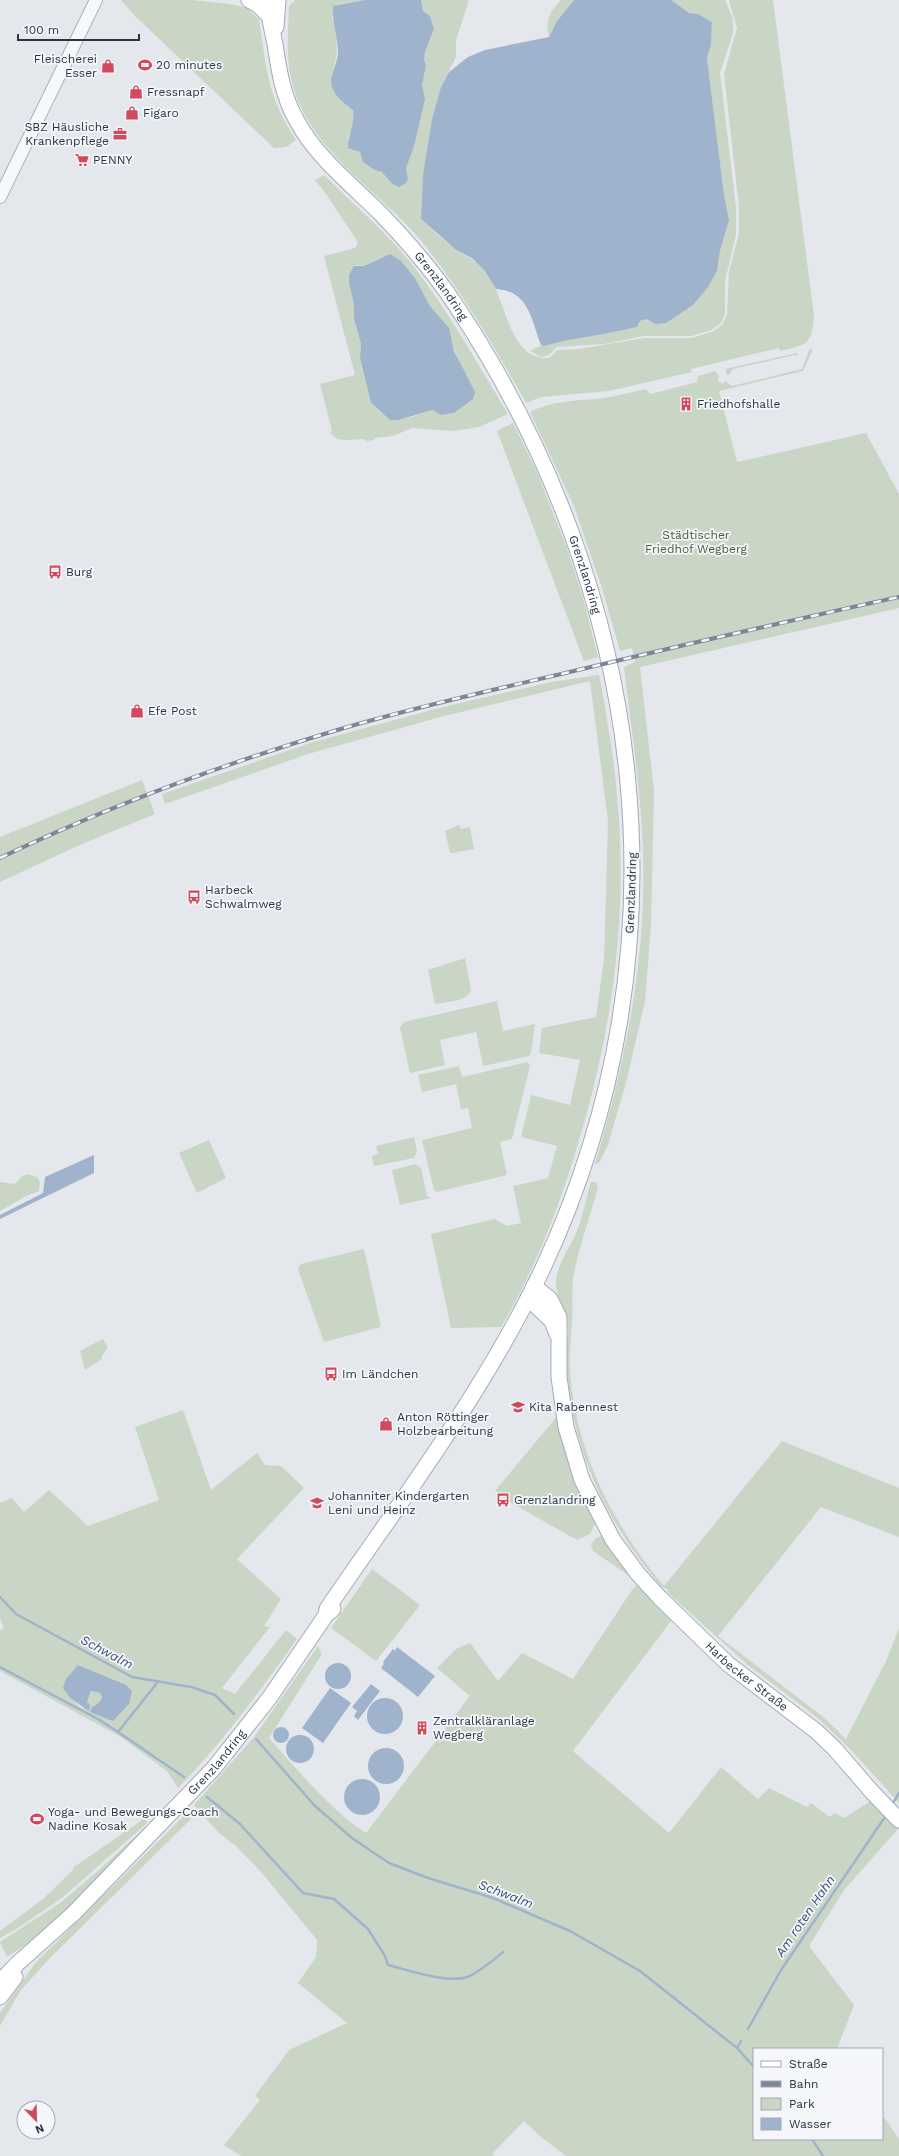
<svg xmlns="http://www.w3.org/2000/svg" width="899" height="2156" viewBox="0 0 899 2156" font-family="'Work Sans',sans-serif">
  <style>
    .green { fill: #c9d6c5; fill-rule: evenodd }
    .water { fill: #9fb4cc }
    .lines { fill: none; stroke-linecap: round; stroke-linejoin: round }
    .stream { stroke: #9fb4cc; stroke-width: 2.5 }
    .minor-casing { stroke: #a9aeb7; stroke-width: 14 }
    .major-casing { stroke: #a3abb8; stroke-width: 17 }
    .minor { stroke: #f7f8fa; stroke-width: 12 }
    .major { stroke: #fff; stroke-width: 15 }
    .rail-casing { stroke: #7d8696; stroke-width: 4 }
    .rail { stroke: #f4f6f9; stroke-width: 2.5; stroke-dasharray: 8; stroke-linecap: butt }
    .labels { text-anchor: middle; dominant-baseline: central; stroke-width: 3.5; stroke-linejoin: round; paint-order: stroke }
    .poi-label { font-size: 12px; fill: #2b3445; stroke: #f4f6f9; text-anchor: start }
    .street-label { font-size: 12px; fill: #2b3445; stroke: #f4f6f9 }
    .park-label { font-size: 12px; fill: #3f6138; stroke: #f4f6f9 }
    .water-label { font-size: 13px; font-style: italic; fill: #34527a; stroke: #f4f6f9 }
  </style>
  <rect width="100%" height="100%" fill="#e4e7ec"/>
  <g class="green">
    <path d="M121 0H192L230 4 247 8 259 20C267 70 267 96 296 140L286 147 274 148 134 15Z"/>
    <path d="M295 0H364L340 4 332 16C338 37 339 56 331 77L347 106 353 110 354 122 348 137 354 149 360 152 375 170 382 172 392 184 408 179 406 168 425 99 422 85 426 66 424 59 425 52 434 29 430 16 423 11 421 0H469L456 40V57L441 87 432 119 423 174 421 219C432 229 443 241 456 249 466 257 477 261 485 271 508 298 506 360 550 358L557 350 579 349 644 338H692L714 331 722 325 727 315 729 272 739 233V207L724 74 737 28 729 0H773L814 316C812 345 806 345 780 351L779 348 691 369 692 372 609 391 541 397 526 403C495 348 463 293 423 243 380 190 307 151 291 78 286 55 288 29 289 6Z"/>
    <path d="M561 0H574L557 21 549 37C545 20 550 12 561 0Z"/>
    <path d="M671 0H725L733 19V33L720 73 736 208V235L725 281V315L721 323 711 330 691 336H644L604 344 557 347 549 355 541 357 530 351C561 334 602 337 637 327L640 321 646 319 655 324 717 271 720 251 729 220 724 195 707 58 711 45 712 22C701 16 678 11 671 0Z"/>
    <path d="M324 175C353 204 385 231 411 263 448 310 477 363 508 414L479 427 454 431 412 428 393 436 375 438 374 440 367 441 364 439C353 439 337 444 330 432L332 431 320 384 355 375 324 256 355 248 358 242 326 194 315 180ZM390 254 415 278 430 306 449 328 450 338 461 367 459 407 454 413 440 415 433 410 408 418 381 413 371 403 360 358 361 344 354 319V305L349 283 356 265 364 266Z"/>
    <path d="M813 349 803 371 719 391 737 462 866 433 899 494V608L640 667 654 791 651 925 645 1001 627 1079 608 1145 599 1163 595 1164C621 1076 640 992 643 899 646 821 633 744 624 667L635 662 632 648 620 651 602 588 574 506 530 412C552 401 572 401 596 399 613 397 629 393 645 389L651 394 697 382 698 376 715 371 719 377 718 381 723 384 725 381 732 386 802 369 809 350Z"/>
    <polygon points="797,353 798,357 795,355 733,369 728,376 725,369"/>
    <polygon points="513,423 537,472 568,551 583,598 598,657 584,661 497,431"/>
    <path d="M599 675C604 696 606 717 610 738 632 879 619 1008 578 1144 559 1208 535 1269 501 1327L451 1328 431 1234 495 1219 507 1226 521 1223 513 1186 548 1178 557 1146 521 1137 531 1095 570 1105 580 1060 539 1053 542 1028 596 1017 604 959 608 821 590 681 444 716 308 754 165 804 162 794 313 742 439 708 551 682Z"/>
    <polygon points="142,780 155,814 82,844 0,882 0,837"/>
    <polygon points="459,825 461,829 470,827 474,849 452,853 450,852 445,831"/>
    <path d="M465 958 471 990C467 1002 446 1002 435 1004L428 970Z"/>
    <polygon points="497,1001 503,1031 535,1024 531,1053 529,1056 483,1066 476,1032 440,1040 445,1065 410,1073 400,1028 404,1022"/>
    <polygon points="528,1062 530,1066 512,1139 500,1142 507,1175 437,1192 434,1190 422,1140 472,1128 468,1108 461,1109 456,1084 422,1092 418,1075 459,1066 462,1077"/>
    <polygon points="414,1137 417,1152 414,1158 374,1166 372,1156 378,1154 376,1146"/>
    <polygon points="209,1140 226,1178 197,1193 179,1153"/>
    <polygon points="415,1164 421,1168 427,1196 431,1198 400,1205 392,1170"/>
    <polygon points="27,1174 37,1177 40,1182 39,1191 26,1196 0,1211 0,1182 15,1184 22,1176"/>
    <path d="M591 1182H596L598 1188C590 1216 580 1244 574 1273 571 1290 573 1307 572 1324 571 1339 569 1355 570 1370 575 1451 613 1525 664 1586L782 1441 899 1488V1537L821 1507 718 1636 823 1717 846 1739 887 1659 899 1628V1803L851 1750 819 1719 748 1665 667 1592 668 1590 661 1586C608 1524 573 1453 567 1371 565 1356 569 1340 568 1325 567 1311 555 1294 556 1282 557 1265 570 1247 577 1231 583 1216 586 1198 591 1182Z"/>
    <polygon points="364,1249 381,1327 324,1342 298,1269 301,1264"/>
    <polygon points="103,1339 108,1347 102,1356 102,1359 85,1370 80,1351"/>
    <path d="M183 1410 211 1490 257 1453 265 1465 281 1466 304 1488 237 1559 281 1599 264 1626 270 1627 222 1688 235 1694 286 1630 297 1639C260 1691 223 1742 178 1788L167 1771 121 1737 0 1671V1630L4 1628 0 1618V1503L12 1498 24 1512 49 1490 88 1526 159 1500 135 1427ZM79 1665 96 1673 129 1704 113 1720 97 1705 102 1697 100 1693 92 1691 83 1709 70 1698 72 1673Z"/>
    <polygon points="559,1414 597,1520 590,1534 577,1540 508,1501 495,1491"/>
    <path d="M601 1536 607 1538 674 1617 573 1751 669 1833 721 1767 758 1799 769 1788 807 1807 811 1803 830 1817 835 1813 844 1818 874 1799 899 1818V1828L844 1890 809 1946 854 2005 837 2049H754V2139H882V2114L899 2139V2156H566L541 2137 524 2121 492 2154 494 2156H241L224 2145 260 2100 255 2096 289 2050 347 2023 298 1983 316 1957 317 1940 262 1873 236 1846 219 1833 194 1805 254 1737 318 1646 322 1654 269 1738C299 1771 328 1808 366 1833L470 1696 437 1668 456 1649 470 1643 498 1681 522 1653 573 1679 632 1590 640 1583 593 1551 591 1544 596 1538Z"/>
    <polygon points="372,1569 420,1605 376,1661 331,1628"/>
    <polygon points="178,1797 53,1927 7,1957 0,1942 60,1903 99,1870"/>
    <polygon points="185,1815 191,1819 48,1960 21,1990 0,2026 0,2013 36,1962"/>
    <polygon points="145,1818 147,1823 62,1898 18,1928 0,1938 0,1931 43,1899 72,1871 74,1867"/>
  </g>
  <g class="water">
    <path d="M364 0H421L423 11 430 16 434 29 425 52 424 59 426 66 422 85 425 99 414 146 406 168 408 179 406 183 399 187 392 184 382 172 375 170 363 162 360 152 348 148C348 134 355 124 353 110 342 102 327 90 332 75 335 66 338 59 338 50 337 35 332 21 333 6Z"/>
    <path d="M574 0H671L689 13 698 14 712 22 711 45 707 58 724 195 729 220 720 251 717 271 708 287 693 305 666 323 655 324 646 319 640 321 637 327C606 335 574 337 544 346L541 345C531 319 529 291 496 289L485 271 473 259 455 249 421 219 423 174 432 119 441 87 449 72 468 57 485 50 549 37 557 21Z"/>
    <polygon points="390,254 401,261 415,278 430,306 449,328 454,351 475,392 473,399 454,413 440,415 433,410 398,420 390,420 371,403 360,358 361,344 354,319 354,305 349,283 349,275 354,266 364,266"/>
    <polygon points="94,1155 94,1173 0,1219 0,1215 43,1193 45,1177"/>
    <polygon points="397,1647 435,1676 418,1697 381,1668 384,1664 383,1662 393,1649 395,1651"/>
    <circle cx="338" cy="1676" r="13"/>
    <path d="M78 1665 126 1685 132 1691 129 1704 113 1721 90 1712 92 1707C97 1705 100 1702 102 1697L100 1693 91 1691 87 1702 90 1705 89 1711 70 1698 63 1688 66 1679Z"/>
    <polygon points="371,1684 380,1691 358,1720 354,1716 357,1711 352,1707"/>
    <polygon points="330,1688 351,1703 323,1743 302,1728"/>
    <circle cx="385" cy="1716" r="18"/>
    <circle cx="281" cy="1735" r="8"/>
    <circle cx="300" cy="1749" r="14"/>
    <circle cx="386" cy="1766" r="18"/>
    <circle cx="362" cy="1797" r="18"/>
  </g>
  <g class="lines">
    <g class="stream">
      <polyline points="0,1597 16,1614 132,1677 191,1687 215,1695 234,1714"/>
      <polyline points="0,1667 98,1719 118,1732"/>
      <polyline points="157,1683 118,1732 184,1777"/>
      <polyline points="256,1739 315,1806 352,1838 389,1863 428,1878 493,1898 570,1931 640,1971 737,2048 754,2067"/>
      <path d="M207 1797 240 1824 303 1893 334 1899 368 1929 385 1956 388 1965C408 1970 450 1985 470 1976 482 1970 493 1960 503 1952"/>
      <polyline points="893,1803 899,1793"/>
      <polyline points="748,2029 781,1970 885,1817"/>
      <polyline points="737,2048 741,2041"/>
      <polyline points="812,2139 823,2156"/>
    </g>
    <g class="minor-casing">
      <polyline id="minor" points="0,197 96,0"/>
    </g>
    <g class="major-casing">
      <g id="major">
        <polyline points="249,0 258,5 269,16"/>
        <path id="s1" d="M268 0C268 15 272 29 275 44 279 71 283 97 297 121 316 157 352 185 381 214 408 242 433 271 455 304 648 594 692 949 543 1268 486 1389 402 1499 327 1609L326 1615"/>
        <polyline points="276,27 278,0"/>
        <path id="s2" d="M534 1286 550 1299 559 1317V1377L566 1427 582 1480 613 1540 638 1574 660 1598 728 1664 816 1731 834 1748 873 1793 899 1820"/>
        <polyline points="528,1298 552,1321 557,1334"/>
        <path id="s3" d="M0 1982 17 1964 74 1913 214 1768 270 1697 326 1615 333 1609"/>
        <polyline points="0,1997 15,1977"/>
      </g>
    </g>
    <use href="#minor" class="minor"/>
    <use href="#major" class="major"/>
    <g class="rail-casing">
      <path id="rail" d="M0 858C111 805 226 763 344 728 427 704 511 686 595 666 696 642 798 619 899 597"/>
    </g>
    <use href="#rail" class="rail"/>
  </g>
  <defs>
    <g id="stadium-bare" transform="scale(1.08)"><path d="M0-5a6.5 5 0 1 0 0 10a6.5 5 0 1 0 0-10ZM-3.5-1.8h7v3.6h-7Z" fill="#d1495b" stroke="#f4f6f9" stroke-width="2.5" paint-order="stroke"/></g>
    <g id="shop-bare" transform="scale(1.08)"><path d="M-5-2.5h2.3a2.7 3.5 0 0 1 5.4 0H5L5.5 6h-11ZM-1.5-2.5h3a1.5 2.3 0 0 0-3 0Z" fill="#d1495b" stroke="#f4f6f9" stroke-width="2.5" paint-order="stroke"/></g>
    <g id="office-bare" transform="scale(1.08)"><path d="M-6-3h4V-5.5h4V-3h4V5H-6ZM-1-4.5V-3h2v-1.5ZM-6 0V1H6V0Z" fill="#d1495b" stroke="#f4f6f9" stroke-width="2.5" paint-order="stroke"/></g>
    <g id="supermarket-bare" transform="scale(1.08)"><path d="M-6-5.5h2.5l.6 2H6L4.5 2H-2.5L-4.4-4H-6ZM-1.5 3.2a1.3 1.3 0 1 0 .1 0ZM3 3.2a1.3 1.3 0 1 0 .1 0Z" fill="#d1495b" stroke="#f4f6f9" stroke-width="2.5" paint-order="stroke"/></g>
    <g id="building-bare" transform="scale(1.08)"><path d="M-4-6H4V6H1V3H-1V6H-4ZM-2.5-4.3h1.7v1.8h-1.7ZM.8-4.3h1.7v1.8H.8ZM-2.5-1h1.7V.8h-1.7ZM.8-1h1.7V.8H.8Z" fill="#d1495b" stroke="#f4f6f9" stroke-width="2.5" paint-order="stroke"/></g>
    <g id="bus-bare" transform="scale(1.08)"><path d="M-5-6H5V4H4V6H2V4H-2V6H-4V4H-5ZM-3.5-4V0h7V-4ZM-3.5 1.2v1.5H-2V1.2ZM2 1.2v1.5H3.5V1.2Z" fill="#d1495b" stroke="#f4f6f9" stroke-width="2.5" paint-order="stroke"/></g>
    <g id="school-bare" transform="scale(1.08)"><path d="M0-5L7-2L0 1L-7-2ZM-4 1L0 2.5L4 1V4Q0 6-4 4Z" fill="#d1495b" stroke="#f4f6f9" stroke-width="2.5" paint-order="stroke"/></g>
  </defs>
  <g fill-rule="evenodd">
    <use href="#stadium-bare" x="145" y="65"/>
    <use href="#shop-bare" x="108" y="66"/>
    <use href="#shop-bare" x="136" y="92"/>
    <use href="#shop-bare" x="132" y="113"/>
    <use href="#office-bare" x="120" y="134"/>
    <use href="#supermarket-bare" x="82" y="160"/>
    <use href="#building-bare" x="686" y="404"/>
    <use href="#bus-bare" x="55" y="572"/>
    <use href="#shop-bare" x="137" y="711"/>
    <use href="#bus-bare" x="194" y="897"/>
    <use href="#bus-bare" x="331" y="1374"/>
    <use href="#school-bare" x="518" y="1407"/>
    <use href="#shop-bare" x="386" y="1424"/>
    <use href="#bus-bare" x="503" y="1500"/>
    <use href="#school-bare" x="317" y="1503"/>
    <use href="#building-bare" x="422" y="1728"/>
    <use href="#stadium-bare" x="37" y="1819"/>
  </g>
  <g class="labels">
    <g class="poi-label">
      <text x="97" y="59" text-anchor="end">Fleischerei<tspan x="97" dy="14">Esser</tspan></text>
      <text x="156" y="65">20 minutes</text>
      <text x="147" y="92">Fressnapf</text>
      <text x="143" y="113">Figaro</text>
      <text x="109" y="127" text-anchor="end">SBZ Häusliche<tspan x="109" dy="14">Krankenpflege</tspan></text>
      <text x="93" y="160">PENNY</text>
      <text x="697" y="404">Friedhofshalle</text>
      <text x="66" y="572">Burg</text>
      <text x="148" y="711">Efe Post</text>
      <text x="205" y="890">Harbeck<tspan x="205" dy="14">Schwalmweg</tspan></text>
      <text x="342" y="1374">Im Ländchen</text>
      <text x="529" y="1407">Kita Rabennest</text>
      <text x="397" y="1417">Anton Röttinger<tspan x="397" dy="14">Holzbearbeitung</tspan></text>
      <text x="328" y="1496">Johanniter Kindergarten<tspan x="328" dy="14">Leni und Heinz</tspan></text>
      <text x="514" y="1500">Grenzlandring</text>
      <text x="433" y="1721">Zentralkläranlage<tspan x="433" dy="14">Wegberg</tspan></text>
      <text x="48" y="1812">Yoga- und Bewegungs-Coach<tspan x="48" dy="14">Nadine Kosak</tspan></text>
    </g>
    <g class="street-label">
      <text stroke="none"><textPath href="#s1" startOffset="345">Grenzlandring</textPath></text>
      <text stroke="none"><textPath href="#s1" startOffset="669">Grenzlandring</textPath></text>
      <text transform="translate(631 893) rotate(-88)">Grenzlandring</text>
      <text stroke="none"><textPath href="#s2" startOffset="466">Harbecker Straße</textPath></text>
      <text stroke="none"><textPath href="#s3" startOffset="309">Grenzlandring</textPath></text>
    </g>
    <g class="park-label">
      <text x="696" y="535">Städtischer<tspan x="696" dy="14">Friedhof Wegberg</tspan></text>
    </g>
    <g class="water-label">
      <text transform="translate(107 1652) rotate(28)">Schwalm</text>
      <text transform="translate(506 1894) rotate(21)">Schwalm</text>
      <text transform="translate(805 1916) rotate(-56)">Am roten Hahn</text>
    </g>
  </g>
  <rect x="753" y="2048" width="130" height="92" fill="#f4f6f9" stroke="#a4a8b1"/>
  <rect x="761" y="2061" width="20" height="6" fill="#ffffff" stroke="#a4a8b1"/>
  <text x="789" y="2068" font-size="12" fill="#2b3445">Straße</text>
  <rect x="761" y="2081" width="20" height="6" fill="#7d8696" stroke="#a4a8b1"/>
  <text x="789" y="2088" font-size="12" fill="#2b3445">Bahn</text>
  <rect x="761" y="2098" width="20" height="12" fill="#c9d6c5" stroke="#a4a8b1"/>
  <text x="789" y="2108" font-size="12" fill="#2b3445">Park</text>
  <rect x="761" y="2118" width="20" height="12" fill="#9fb4cc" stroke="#a4a8b1"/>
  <text x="789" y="2128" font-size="12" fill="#2b3445">Wasser</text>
  <g transform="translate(36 2120) rotate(157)"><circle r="19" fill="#f4f6f9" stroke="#a4a8b1"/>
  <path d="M0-3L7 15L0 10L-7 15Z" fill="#d1495b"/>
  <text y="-6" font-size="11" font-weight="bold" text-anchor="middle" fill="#2b3445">N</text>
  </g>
  <path d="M18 34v6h121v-6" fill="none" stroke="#2b3445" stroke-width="2"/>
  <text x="24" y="34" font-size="12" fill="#2b3445" stroke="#f4f6f9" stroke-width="3" paint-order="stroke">100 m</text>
</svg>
